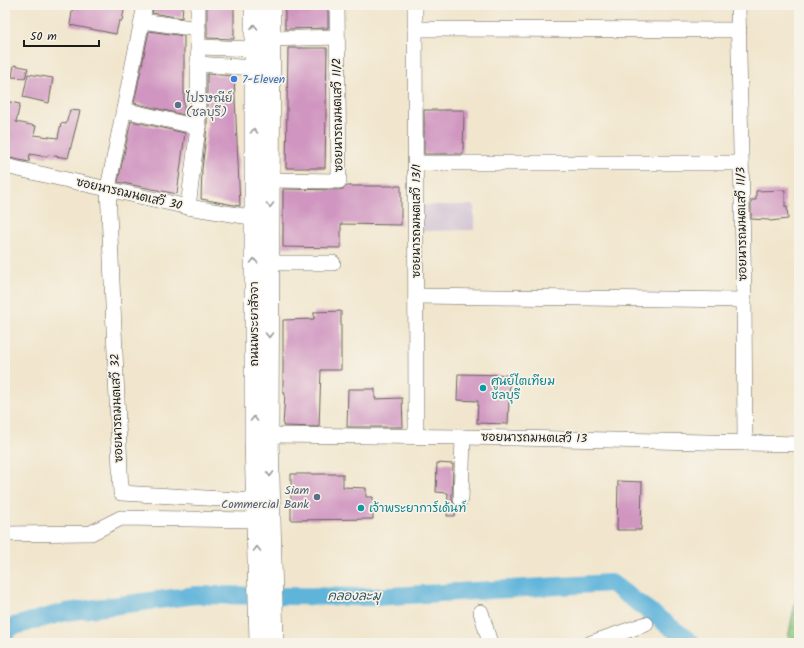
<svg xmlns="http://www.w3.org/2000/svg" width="804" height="648" viewBox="0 0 804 648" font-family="Kalam,'Playpen Sans Thai',sans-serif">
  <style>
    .industrial { fill: #cdbed2 }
    .wetland { fill: url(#wetland-marsh); stroke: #52724d }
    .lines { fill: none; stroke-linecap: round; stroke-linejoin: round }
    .river { stroke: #5eb4da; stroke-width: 18 }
    .building { fill: #d096c1 }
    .minor-casing { stroke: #67635a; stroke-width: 16 }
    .major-casing { stroke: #67635a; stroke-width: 20 }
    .minor { stroke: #fff; stroke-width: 15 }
    .major { stroke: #fff; stroke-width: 19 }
    .oneway { stroke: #999 }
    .shop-dot { fill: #3f7fe0; stroke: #f7f3e8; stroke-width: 1.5 }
    .service-dot { fill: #5c6f8a; stroke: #f7f3e8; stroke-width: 1.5 }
    .culture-dot { fill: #0f9aa8; stroke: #f7f3e8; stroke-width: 1.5 }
    .labels { text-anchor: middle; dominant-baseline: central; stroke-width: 3.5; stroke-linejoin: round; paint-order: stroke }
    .shop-label { font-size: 12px; fill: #366cbe; stroke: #f7f3e8; text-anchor: start }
    .service-label { font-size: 12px; fill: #4e5e75; stroke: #f7f3e8; text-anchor: start }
    .street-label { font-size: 12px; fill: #1c1c1c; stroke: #f7f3e8 }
    .culture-label { font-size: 12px; fill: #0d838f; stroke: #f7f3e8; text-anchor: start }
    .water-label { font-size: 13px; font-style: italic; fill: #365968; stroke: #f7f3e8 }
  </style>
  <defs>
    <pattern id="wetland-marsh" width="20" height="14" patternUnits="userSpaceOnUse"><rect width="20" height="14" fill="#89c77e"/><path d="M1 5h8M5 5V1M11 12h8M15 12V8" fill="none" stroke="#76aa6c"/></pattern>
  </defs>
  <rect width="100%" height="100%" fill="#f7f3e8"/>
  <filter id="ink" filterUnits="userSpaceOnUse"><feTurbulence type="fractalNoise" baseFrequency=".025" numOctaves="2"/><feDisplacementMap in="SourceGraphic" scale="8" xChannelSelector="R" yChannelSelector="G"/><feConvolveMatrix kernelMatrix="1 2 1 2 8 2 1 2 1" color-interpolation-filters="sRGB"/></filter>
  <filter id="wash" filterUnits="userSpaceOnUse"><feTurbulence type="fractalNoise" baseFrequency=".012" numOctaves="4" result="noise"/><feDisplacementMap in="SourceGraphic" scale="16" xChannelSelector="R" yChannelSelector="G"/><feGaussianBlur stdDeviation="0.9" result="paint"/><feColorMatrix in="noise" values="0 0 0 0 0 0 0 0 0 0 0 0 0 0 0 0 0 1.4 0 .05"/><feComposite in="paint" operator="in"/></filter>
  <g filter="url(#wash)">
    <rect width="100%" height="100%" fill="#f1e6cd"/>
    <polygon class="industrial" points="422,205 474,205 474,230 422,231"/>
    <polygon class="wetland" points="799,582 799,643 787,643"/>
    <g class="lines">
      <polyline class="river" points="5,635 7,628 66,612 196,595 374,597 611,583 692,643"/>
    </g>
    <g id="blocks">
      <g class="building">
        <polygon points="73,5 125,5 122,21 119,21 116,34 70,25"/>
        <polygon points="154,5 183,5 182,18 152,13"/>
        <polygon points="207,5 234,5 234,39 207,38"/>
        <polygon points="285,5 328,5 328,28 285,29"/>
        <polygon points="149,31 184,36 184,115 134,103"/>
        <polygon points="288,48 327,48 325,168 286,168"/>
        <polygon points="14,65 28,68 25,78 12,77"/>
        <polygon points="28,74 53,78 49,103 23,97"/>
        <polygon points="207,74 234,76 240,206 201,199 202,169 207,127"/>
        <polygon points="5,101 20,104 16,122 36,126 34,135 58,138 61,123 66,124 70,110 80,111 68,158 48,155 47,157 30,154 29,162 5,157"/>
        <polygon points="424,110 464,110 463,154 424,154"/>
        <polygon points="131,121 185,133 177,194 118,182"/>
        <polygon points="347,186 401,186 401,225 341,224 341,248 283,247 283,189 339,190 343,189"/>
        <polygon points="785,190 785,207 787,206 788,219 770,221 769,220 751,219 751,200 756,200 756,191"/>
        <polygon points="341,311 341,370 321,370 319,427 283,426 285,393 283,393 283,320 314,319 314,312"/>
        <polygon points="458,374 510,375 508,424 477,423 478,401 457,400"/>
        <polygon points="348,389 375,389 375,399 402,398 403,427 347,427"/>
        <polygon points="437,463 453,464 452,499 453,503 456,506 455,516 447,516 448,493 436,492"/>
        <polygon points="291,474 343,474 343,487 366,488 366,497 373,497 373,519 291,520"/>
        <polygon points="618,481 642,482 641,530 617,530"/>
      </g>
    </g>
  </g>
  <g filter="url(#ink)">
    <use href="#blocks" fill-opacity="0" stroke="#67635a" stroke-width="1"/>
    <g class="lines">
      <g class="minor-casing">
        <g id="minor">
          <polyline points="145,5 108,188 121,493 256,501"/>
          <polyline points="415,5 416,436"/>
          <polyline points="738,5 744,300 745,443"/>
          <polyline points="142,21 198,29"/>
          <polyline points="415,29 739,30"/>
          <polyline points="271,39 337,37"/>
          <polyline points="199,47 254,49"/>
          <polyline points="198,64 254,68"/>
          <polyline points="124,110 198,127"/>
          <polyline points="416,163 741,163"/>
          <polyline points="5,166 188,207 244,216 254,217"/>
          <polyline points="270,180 339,181 337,5"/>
          <polyline points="188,207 198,127 198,5"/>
          <polyline points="270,263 333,263"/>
          <polyline points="416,296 744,300"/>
          <polyline points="269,435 463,437 799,444"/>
          <polyline points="461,499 463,437"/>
          <polyline points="5,534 91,533 121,518 256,520"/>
          <polyline points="481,612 490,643"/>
          <polyline points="591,643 646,624"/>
        </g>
      </g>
      <g class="major-casing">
        <g id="major">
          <polyline points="254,5 254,439 259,643"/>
          <polyline points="271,5 269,435 274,643"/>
        </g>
      </g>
      <use href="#minor" class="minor"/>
      <use href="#major" class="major"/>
    </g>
    <defs><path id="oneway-chevron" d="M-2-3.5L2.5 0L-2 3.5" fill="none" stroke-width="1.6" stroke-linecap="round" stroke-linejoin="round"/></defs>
    <g class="oneway">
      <use href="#oneway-chevron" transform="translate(254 27) rotate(-91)"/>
      <use href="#oneway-chevron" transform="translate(254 131) rotate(-90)"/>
      <use href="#oneway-chevron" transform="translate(270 205) rotate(90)"/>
      <use href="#oneway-chevron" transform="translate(254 261) rotate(-90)"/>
      <use href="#oneway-chevron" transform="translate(269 335) rotate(90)"/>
      <use href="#oneway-chevron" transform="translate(254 419) rotate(-90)"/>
      <use href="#oneway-chevron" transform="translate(270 474) rotate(89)"/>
      <use href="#oneway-chevron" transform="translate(257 549) rotate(-91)"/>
    </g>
  </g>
  <circle class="shop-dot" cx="234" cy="79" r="4"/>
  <g class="service-dot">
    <circle cx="178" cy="105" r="4"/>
    <circle cx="317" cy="497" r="4"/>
  </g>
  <g class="culture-dot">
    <circle cx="483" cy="388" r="4"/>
    <circle cx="361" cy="508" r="4"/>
  </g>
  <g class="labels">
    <g class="shop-label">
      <text x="242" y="79">7-Eleven</text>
    </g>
    <g class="service-label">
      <text x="186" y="98">ไปรษณีย์<tspan x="186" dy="14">(ชลบุรี)</tspan></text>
      <text x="309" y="490" text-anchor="end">Siam<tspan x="309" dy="14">Commercial Bank</tspan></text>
    </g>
    <g class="street-label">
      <text transform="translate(338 115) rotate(-91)">ซอยนารถมนตเสวี 11/2</text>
      <text transform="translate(129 194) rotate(13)">ซอยนารถมนตเสวี 30</text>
      <text transform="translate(416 221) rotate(-90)">ซอยนารถมนตเสวี 13/1</text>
      <text transform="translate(742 224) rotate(-91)">ซอยนารถมนตเสวี 11/3</text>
      <text transform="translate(254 324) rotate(-90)">ถนนพระยาสัจจา</text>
      <text transform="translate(117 408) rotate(-92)">ซอยนารถมนตเสวี 32</text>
      <text transform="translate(534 438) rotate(1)">ซอยนารถมนตเสวี 13</text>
    </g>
    <g class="culture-label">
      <text x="491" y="381">ศูนย์ไตเทียม<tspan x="491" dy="14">ชลบุรี</tspan></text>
      <text x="369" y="508">เจ้าพระยาการ์เด้นท์</text>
    </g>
    <g class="water-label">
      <text x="354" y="596">คลองละมุ</text>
    </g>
  </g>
  <rect width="804" height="648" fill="none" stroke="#f7f3e8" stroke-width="20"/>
  <path d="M24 40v6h75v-6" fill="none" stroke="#1c1c1c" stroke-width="2"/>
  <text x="30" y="40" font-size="12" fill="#1c1c1c" stroke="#f7f3e8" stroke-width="3" paint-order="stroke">50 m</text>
</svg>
